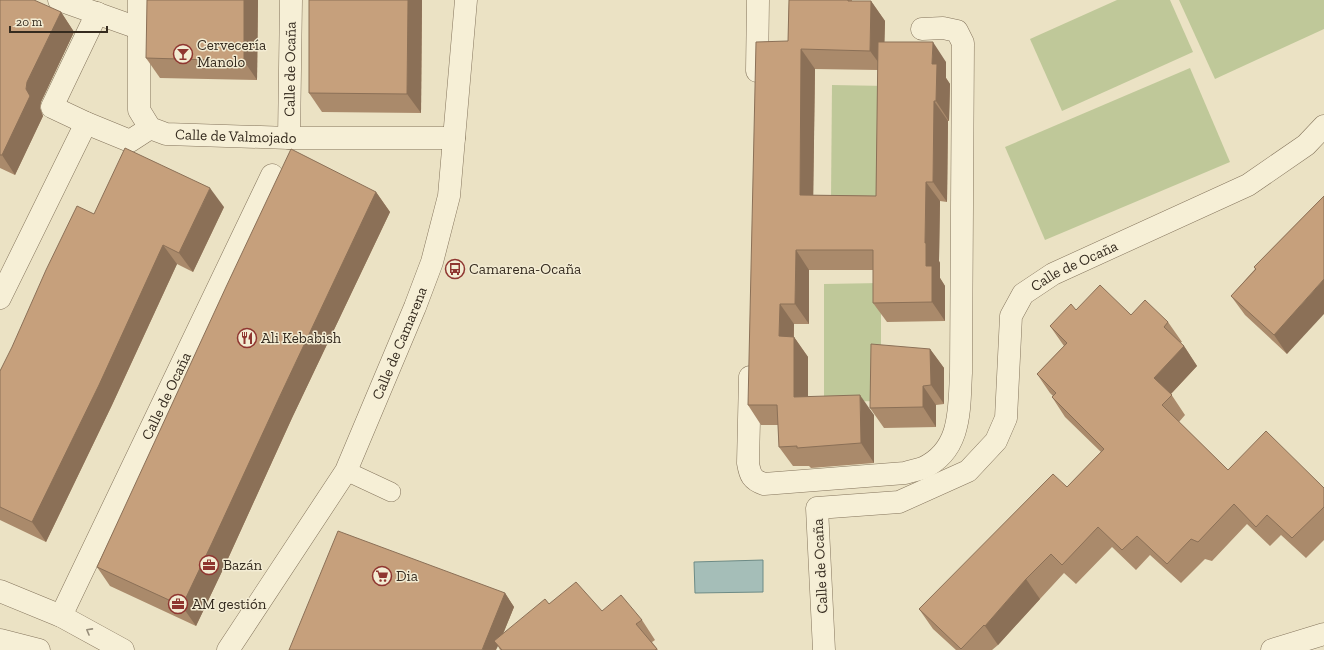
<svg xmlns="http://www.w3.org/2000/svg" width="1324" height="650" viewBox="0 0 1324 650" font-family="'Zilla Slab',serif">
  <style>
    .green { fill: #bfc899 }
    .water { fill: #a5beb8; stroke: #6d8b86 }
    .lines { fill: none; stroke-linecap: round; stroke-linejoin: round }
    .service-casing { stroke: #84745c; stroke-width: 20 }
    .pedestrian-casing { stroke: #84745c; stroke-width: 23 }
    .minor-casing { stroke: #84745c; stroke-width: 23 }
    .tertiary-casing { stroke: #84745c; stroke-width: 23 }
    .service { stroke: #f6efd6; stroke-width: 19 }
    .pedestrian { stroke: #f6efd6; stroke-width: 22 }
    .minor { stroke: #f6efd6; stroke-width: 22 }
    .tertiary { stroke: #f6efd6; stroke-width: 22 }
    .wall { fill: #aa8a6b; fill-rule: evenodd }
    .shaded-wall { fill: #8b7057 }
    .building { fill: #c6a07c; stroke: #8b7057 }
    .oneway { stroke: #968d7a }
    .labels { text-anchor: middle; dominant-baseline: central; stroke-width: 3; stroke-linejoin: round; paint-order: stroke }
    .poi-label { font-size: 15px; fill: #352b1f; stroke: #f3ecd3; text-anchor: start }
    .street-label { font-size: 15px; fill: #352b1f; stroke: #f3ecd3 }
  </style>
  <rect width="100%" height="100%" fill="#ebe2c4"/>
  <g class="green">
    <polygon points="1117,0 1170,0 1193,52 1062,111 1030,39"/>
    <polygon points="1179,0 1324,0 1324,29 1215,79"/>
    <polygon points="1190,68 1230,162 1045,240 1005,147"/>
    <polygon points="832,85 886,86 885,200 831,199"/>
    <polygon points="881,283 881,401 824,402 824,284"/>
  </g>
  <polygon class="water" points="763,560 763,592 695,593 694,562"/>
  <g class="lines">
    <g class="service-casing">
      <polyline id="service" points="346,471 391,492"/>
    </g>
    <g class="pedestrian-casing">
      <g id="pedestrian">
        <polyline points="59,0 138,28"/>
        <polyline points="97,13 52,107 86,123 130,141 150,128"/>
      </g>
    </g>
    <g class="minor-casing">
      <g id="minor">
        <path id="s1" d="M139 0V110L150 128 166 134 289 138H454"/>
        <polyline points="757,71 758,0"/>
        <path id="s2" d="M289 138 291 0"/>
        <polyline points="0,298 86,123"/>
        <path d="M750 377 748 463C750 475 752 480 764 484L905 473C911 471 917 470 923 468 962 450 959 409 961 373L963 43 957 31 943 28 922 29"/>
        <path id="s3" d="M61 616 272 175"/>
        <path id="s4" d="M228 650 346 471 415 307 432 262 449 196 466 0"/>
        <path id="s5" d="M824 650 817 508 899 502 968 471 996 441 1006 418 1011 316 1023 294 1053 274 1248 185 1306 145 1324 126"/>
      </g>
    </g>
    <g class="tertiary-casing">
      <g id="tertiary">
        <polyline points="0,591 61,616 123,650"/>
        <polyline points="0,640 39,650"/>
        <polyline points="1272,650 1324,634"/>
      </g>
    </g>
    <use href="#service" class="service"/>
    <use href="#pedestrian" class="pedestrian"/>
    <use href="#minor" class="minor"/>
    <use href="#tertiary" class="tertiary"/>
  </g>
  <g class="wall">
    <polygon points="0,0 61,12 74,32 41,102 40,108 43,116 15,175 0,168"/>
    <polygon points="258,0 257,80 160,78 146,58"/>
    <polygon points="309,0 422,0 421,113 322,112 309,93"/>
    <path d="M789 0H852V1H871L885 21 884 42 946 62V78L950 84 949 121H948L947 202 940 201 939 261 940 263V278L945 286V321L887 322 873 303V270H809V324H794V337L808 357V397L874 415V463L811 468 809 466H793L779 447 778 425H761L748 405 788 41ZM815 69 878 70 876 196 813 195Z"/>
    <polygon points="376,192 390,212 292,418 226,563 196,626 110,586 97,567"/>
    <polygon points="1324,196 1287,354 1245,315 1231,296 1255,269 1254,267"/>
    <polygon points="224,207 193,272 177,264 112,405 46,542 0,520 0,371 94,214"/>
    <polygon points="1076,310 1131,315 1168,322 1182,342 1180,343 1184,346 1197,366 1171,394 1185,415 1179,422 1228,470 1324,488 1324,540 1306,558 1281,535 1270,546 1247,524 1212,561 1205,559 1181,583 1150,555 1136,570 1112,547 1076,584 1064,573 1040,599 998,645 992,650 956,650 933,629 919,609 1067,487 1101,452 1065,417 1052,397 1053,396 1050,393 1037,374 1064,346 1050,326"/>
    <polygon points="930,349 944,368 944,404 936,405 936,427 884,428 870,408"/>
    <polygon points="505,593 514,607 503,634 549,604 602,611 642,620 655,640 652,642 658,650 500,650 498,646 289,650"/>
  </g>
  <g class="shaded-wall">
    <polygon points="244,0 258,0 257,80 244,61"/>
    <polygon points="408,0 422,0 421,113 407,94"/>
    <polygon points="871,1 885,21 884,70 870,51"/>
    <polygon points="61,12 74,32 41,102 40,108 43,116 15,175 2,155 26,89 27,82"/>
    <polygon points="933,42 946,62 946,78 950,84 949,121 936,101 932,64"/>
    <polygon points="801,49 815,69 813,215 800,195"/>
    <polygon points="934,101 948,121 947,202 933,182"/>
    <polygon points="926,182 940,201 939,261 940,263 940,278 945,286 945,321 932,302 926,266 925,243"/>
    <polygon points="210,188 224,207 193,272 179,253"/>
    <polygon points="376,192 390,212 292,418 226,563 196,626 182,606 279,398"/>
    <polygon points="163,245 177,264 112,405 46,542 32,522"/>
    <polygon points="796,250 809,270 809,324 795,304"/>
    <polygon points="1324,279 1324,314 1287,354 1274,335"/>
    <polygon points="780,304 794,324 793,356 779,336"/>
    <polygon points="794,337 808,357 808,417 794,397"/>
    <polygon points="1184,346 1197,366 1167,398 1154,378"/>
    <polygon points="930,349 944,368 944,404 931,385"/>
    <polygon points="923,386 936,405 936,427 923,407"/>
    <polygon points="860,395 874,415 874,463 861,443"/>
    <polygon points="1026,579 1040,599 998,645 985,626"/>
    <polygon points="505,593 514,607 498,646 494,641 498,646 496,650 482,650"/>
  </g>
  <g class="building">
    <polygon points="0,0 34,0 61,12 27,82 26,89 30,96 2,155 0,155"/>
    <polygon points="147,0 244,0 244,61 146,58"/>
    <polygon points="309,0 408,0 407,94 309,93"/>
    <polygon points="789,0 848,0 848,1 871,1 870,51 801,49 800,195 876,196 878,42 933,42 932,64 937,64 936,101 934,101 933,182 926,182 925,243 926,243 926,266 932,266 932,302 873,303 873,250 796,250 795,304 780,304 779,336 794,337 794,397 860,395 861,443 797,448 797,446 779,447 777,405 748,405 756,42 788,41"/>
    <polygon points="125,148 210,188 179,253 163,245 99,385 32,522 0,507 0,371 12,347 46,270 77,206 94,214"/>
    <polygon points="291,149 376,192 279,398 212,543 182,606 97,567 226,287"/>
    <polygon points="1324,196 1324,279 1274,335 1231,296 1256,269 1254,267"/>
    <polygon points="1100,285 1131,315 1145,300 1168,322 1164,327 1184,346 1154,378 1172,395 1162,405 1228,470 1266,431 1324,488 1324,507 1292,538 1267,515 1256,527 1234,504 1198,542 1191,539 1167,564 1137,536 1122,550 1098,527 1062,565 1051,554 1026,579 985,626 984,625 961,649 919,609 1053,474 1067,487 1104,449 1052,397 1056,393 1037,374 1067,343 1050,326 1071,304 1076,310"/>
    <polygon points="871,344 930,349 931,385 923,386 923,407 870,408"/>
    <polygon points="338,531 505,593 482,650 289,650"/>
    <polygon points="576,582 602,611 621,595 642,620 636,624 657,649 655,650 502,650 494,641 545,599 549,604"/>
  </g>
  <defs><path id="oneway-chevron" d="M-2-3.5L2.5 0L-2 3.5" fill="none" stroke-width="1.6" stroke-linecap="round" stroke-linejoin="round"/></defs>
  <use class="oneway" href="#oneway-chevron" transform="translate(89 631) rotate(-151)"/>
  <defs>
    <g id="bar-ring" transform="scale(1)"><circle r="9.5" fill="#f3ecd3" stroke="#8f3630" stroke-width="1.5"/><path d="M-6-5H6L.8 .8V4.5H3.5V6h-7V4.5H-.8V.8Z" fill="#8f3630"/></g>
    <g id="bus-ring" transform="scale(1)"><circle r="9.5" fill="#f3ecd3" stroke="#8f3630" stroke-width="1.5"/><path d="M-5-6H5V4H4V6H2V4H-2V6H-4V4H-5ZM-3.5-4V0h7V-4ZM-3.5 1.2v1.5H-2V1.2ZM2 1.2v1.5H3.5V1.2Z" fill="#8f3630"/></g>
    <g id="restaurant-ring" transform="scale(1)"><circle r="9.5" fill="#f3ecd3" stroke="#8f3630" stroke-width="1.5"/><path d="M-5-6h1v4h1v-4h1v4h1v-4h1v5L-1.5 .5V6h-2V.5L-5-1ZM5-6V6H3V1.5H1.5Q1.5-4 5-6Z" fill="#8f3630"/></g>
    <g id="office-ring" transform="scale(1)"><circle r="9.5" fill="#f3ecd3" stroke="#8f3630" stroke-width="1.5"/><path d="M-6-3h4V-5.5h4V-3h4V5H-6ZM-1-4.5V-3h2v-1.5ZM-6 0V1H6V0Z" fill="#8f3630"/></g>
    <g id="supermarket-ring" transform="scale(1)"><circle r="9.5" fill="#f3ecd3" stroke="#8f3630" stroke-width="1.5"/><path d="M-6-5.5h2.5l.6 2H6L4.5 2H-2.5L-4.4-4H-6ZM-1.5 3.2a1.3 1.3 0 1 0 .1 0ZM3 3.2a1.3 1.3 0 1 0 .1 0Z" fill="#8f3630"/></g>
  </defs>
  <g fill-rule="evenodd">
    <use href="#bar-ring" x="183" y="54"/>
    <use href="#bus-ring" x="455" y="269"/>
    <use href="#restaurant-ring" x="247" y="338"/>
    <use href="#office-ring" x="209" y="565"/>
    <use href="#supermarket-ring" x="382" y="576"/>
    <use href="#office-ring" x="178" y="604"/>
  </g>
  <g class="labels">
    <g class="poi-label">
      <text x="197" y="45">Cervecería<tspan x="197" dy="17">Manolo</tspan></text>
      <text x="469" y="269">Camarena-Ocaña</text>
      <text x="261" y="338">Ali Kebabish</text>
      <text x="223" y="565">Bazán</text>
      <text x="396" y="576">Dia</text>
      <text x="192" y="604">AM gestión</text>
    </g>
    <g class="street-label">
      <text stroke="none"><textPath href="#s2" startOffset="69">Calle de Ocaña</textPath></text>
      <text stroke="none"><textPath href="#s1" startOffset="218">Calle de Valmojado</textPath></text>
      <text stroke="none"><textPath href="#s5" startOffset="552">Calle de Ocaña</textPath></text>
      <text stroke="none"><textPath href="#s4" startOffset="353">Calle de Camarena</textPath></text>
      <text stroke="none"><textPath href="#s3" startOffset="244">Calle de Ocaña</textPath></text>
      <text transform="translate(820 566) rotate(-93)">Calle de Ocaña</text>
    </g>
  </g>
  <path d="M10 26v6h97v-6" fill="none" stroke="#352b1f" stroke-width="2"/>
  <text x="16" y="26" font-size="12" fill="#352b1f" stroke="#f3ecd3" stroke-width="3" paint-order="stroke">20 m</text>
</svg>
